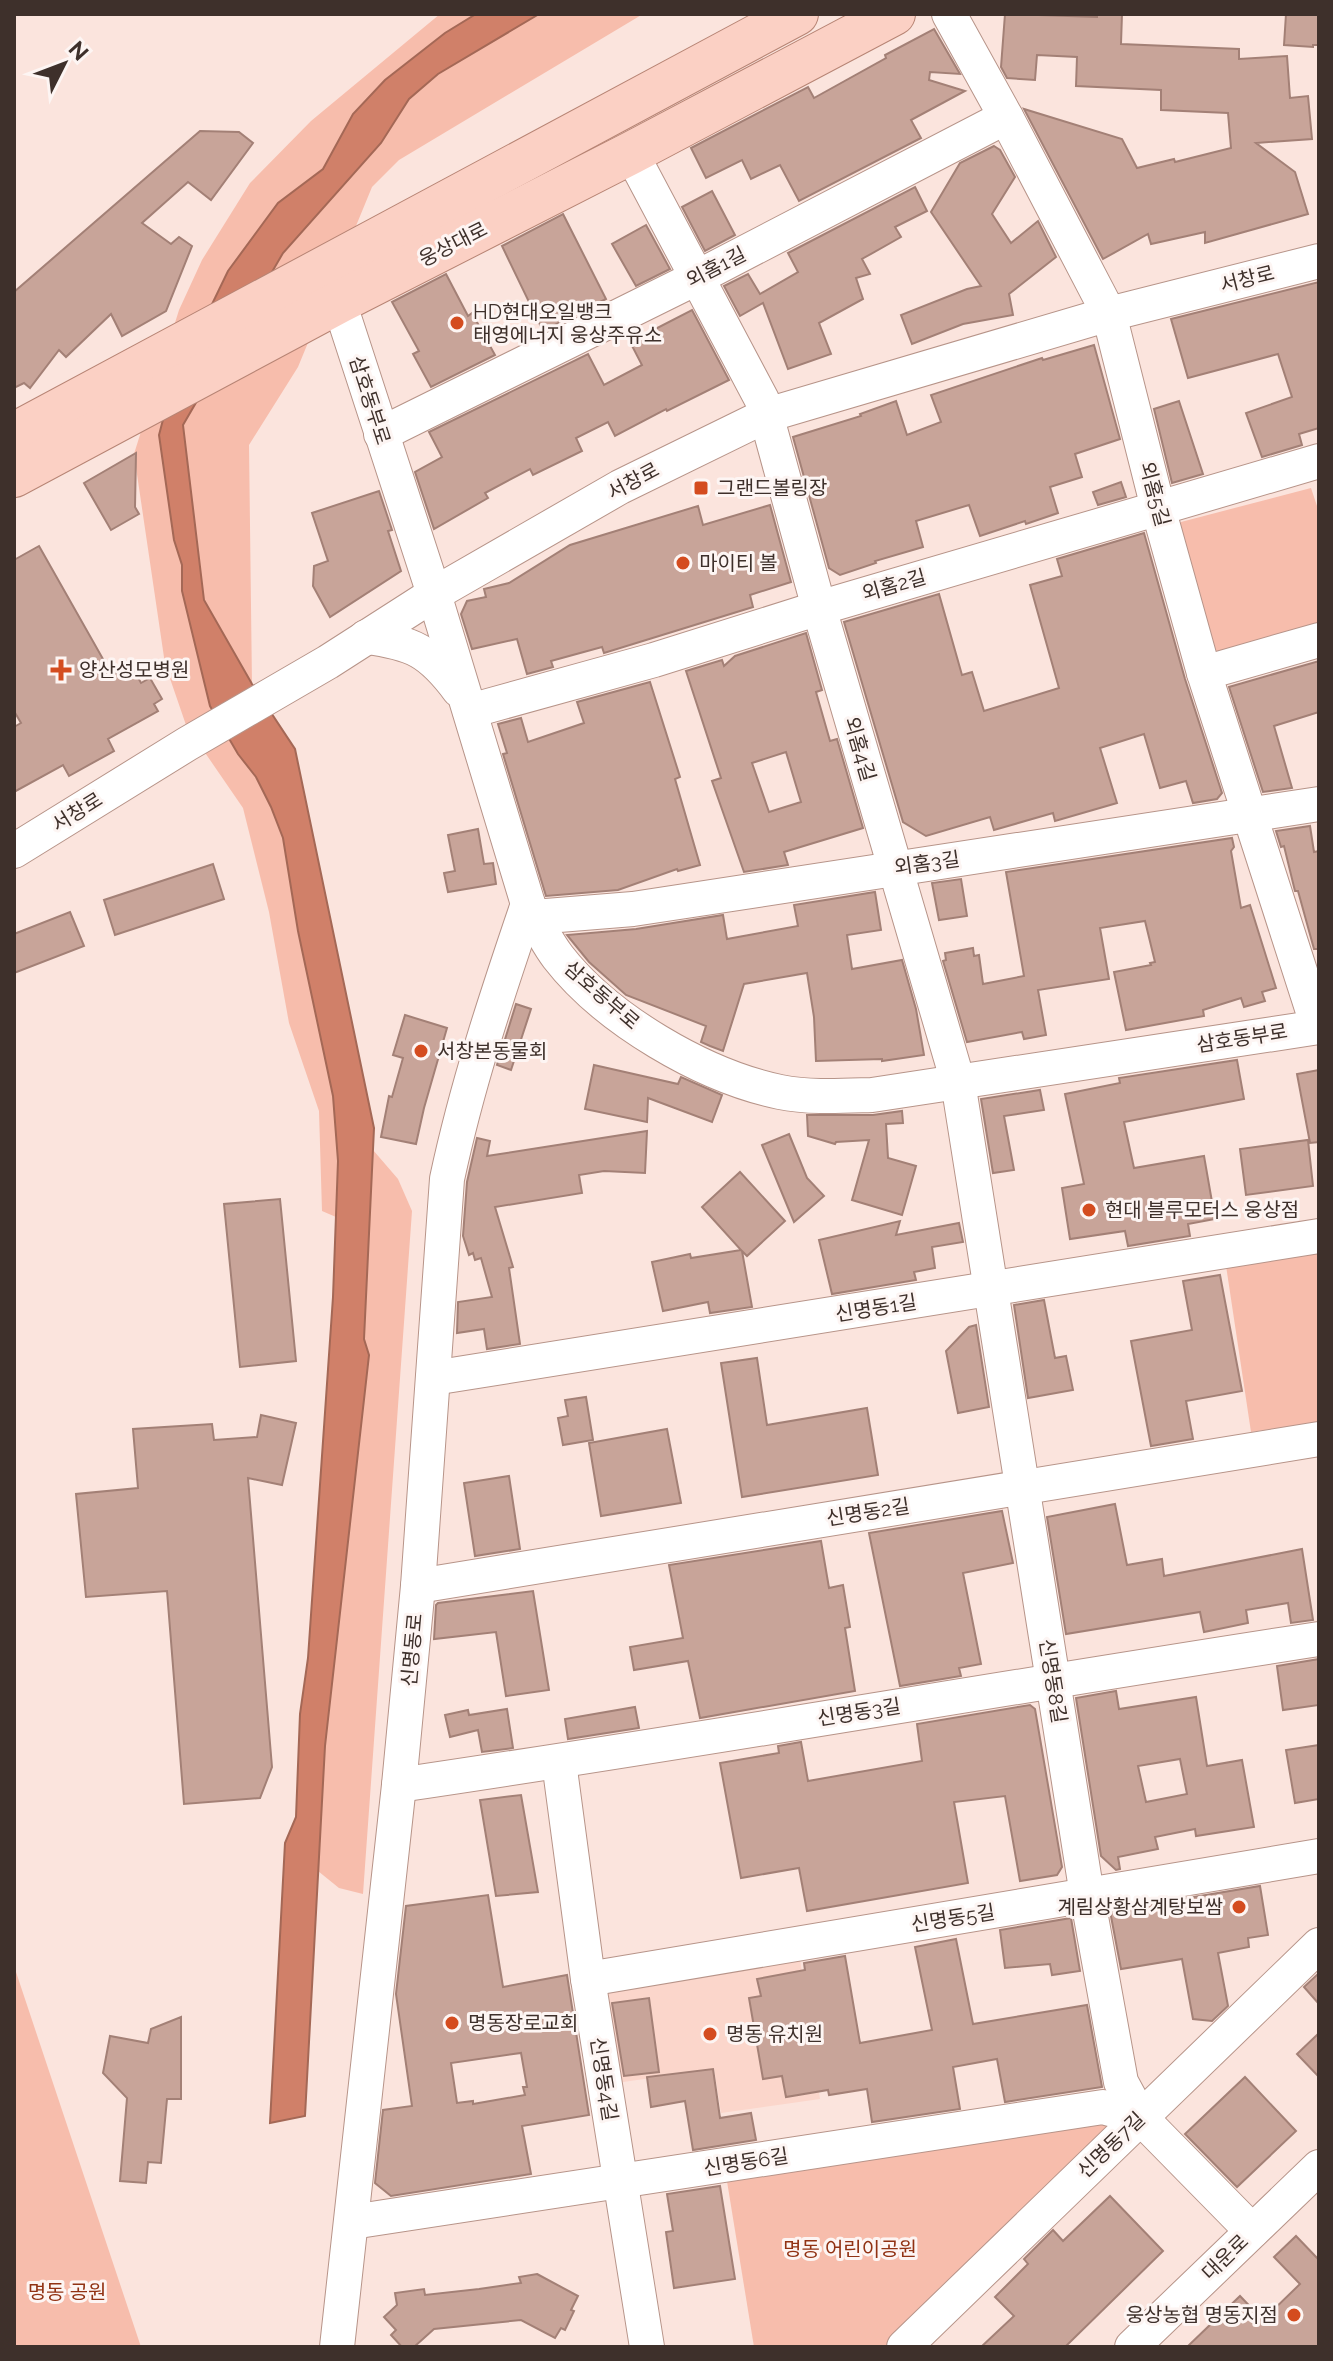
<svg xmlns="http://www.w3.org/2000/svg" width="1333" height="2361" viewBox="0 0 1333 2361" font-family="Raleway,'Noto Sans KR',sans-serif">
  <style>
    .built { fill: #fbd6cb }
    .green { fill: #f7bdac }
    .water { fill: #d08069; stroke: #a46856; stroke-width: 2 }
    .building { fill: #c8a499; stroke: #a38076; stroke-width: 2; fill-rule: evenodd }
    .lines { fill: none; stroke-linecap: round; stroke-linejoin: round }
    .minor-casing { stroke: #b79489; stroke-width: 36 }
    .major-casing { stroke: #b78474; stroke-width: 44 }
    .minor { stroke: #fff; stroke-width: 34 }
    .major { stroke: #fbd0c4; stroke-width: 42 }
    .poi-dot { fill: #d44c1f; stroke: #fdf5f3; stroke-width: 3 }
    .labels { text-anchor: middle; dominant-baseline: central; stroke-width: 6; stroke-linejoin: round; paint-order: stroke }
    .street-label { font-size: 20px; fill: #3e302b; stroke: #fdf5f3 }
    .poi-label { font-size: 20px; fill: #3e302b; stroke: #fdf5f3; text-anchor: start }
    .park-label { font-size: 20px; fill: #913213; stroke: #fdf5f3 }
  </style>
  <rect width="100%" height="100%" fill="#fbe4dd"/>
  <polygon class="built" points="800,1959 820,2099 721,2113 714,2069 616,2083 604,1999 614,1986"/>
  <g class="green">
    <polygon points="440,14 476,14 445,33 353,114 323,169 278,203 228,271 188,351 159,435 174,540 182,565 182,591 238,754 256,777 271,807 283,838 298,931 333,1096 338,1136 336,1217 322,1211 319,1111 289,1023 269,912 243,808 186,725 165,664 134,454 179,310 202,260 250,183 311,121"/>
    <polygon points="539,14 643,14 399,160 372,187 298,367 249,445 252,685 204,600 183,425 283,253 381,143 409,99 438,74"/>
    <polygon points="1311,488 1319,512 1319,628 1236,657 1211,649 1173,531 1181,522"/>
    <polygon points="373,1150 398,1179 412,1211 363,1894 339,1888 318,1871 325,1746 369,1355 364,1339"/>
    <polygon points="1319,1245 1319,1422 1251,1432 1225,1259"/>
    <polygon points="14,1966 141,2347 14,2347"/>
    <polygon points="1100,2112 1109,2126 889,2347 754,2347 725,2169"/>
  </g>
  <polygon class="water" points="476,14 539,14 438,74 409,99 381,143 283,253 183,425 204,600 252,684 295,749 374,1128 364,1339 369,1355 325,1746 305,2116 270,2123 285,1843 296,1817 300,1714 308,1658 333,1297 338,1161 333,1096 298,931 283,838 271,807 256,777 238,754 210,706 182,591 182,565 174,540 159,435 171,389 228,271 278,203 323,169 353,114 385,80 445,33"/>
  <g class="building">
    <polygon points="1005,14 1097,17 1097,14 1122,14 1121,44 1239,49 1239,59 1287,56 1290,98 1308,96 1312,139 1256,143 1295,172 1308,214 1205,243 1205,232 1151,244 1148,234 1103,259 1024,109 1122,139 1137,168 1174,159 1175,162 1231,148 1228,113 1161,110 1161,90 1076,86 1077,57 1037,55 1035,80 1007,78 1001,67"/>
    <polygon points="1286,14 1319,14 1319,45 1313,45 1313,47 1284,45"/>
    <polygon points="934,29 960,74 930,72 929,80 965,91 911,120 921,138 799,201 780,165 751,179 742,160 706,178 691,148 808,87 814,98 886,58 885,55"/>
    <polygon points="200,131 239,132 253,143 211,200 188,182 142,223 171,244 179,237 192,246 166,311 122,336 111,314 66,357 59,350 30,388 24,383 14,388 14,292"/>
    <polygon points="994,146 1000,150 1015,177 992,214 1011,243 1038,221 1056,257 1009,294 1013,315 963,324 912,344 901,315 967,289 981,286 931,212 960,163"/>
    <polygon points="915,187 927,211 895,227 901,237 862,259 870,274 856,278 863,299 819,323 831,354 788,369 763,303 740,316 724,286 748,274 760,294 798,272 788,253"/>
    <polygon points="712,191 735,235 705,251 682,207"/>
    <polygon points="563,214 606,299 543,331 502,246"/>
    <polygon points="646,225 670,269 636,286 612,244"/>
    <polygon points="446,274 468,316 472,313 495,355 431,387 413,354 419,351 392,302"/>
    <polygon points="1319,282 1319,428 1299,434 1302,445 1262,457 1246,413 1292,397 1278,354 1188,378 1171,319"/>
    <polygon points="692,310 729,380 667,411 666,409 615,436 608,422 576,438 582,451 533,475 530,469 485,493 488,498 434,529 415,472 442,457 429,432 588,354 604,385 642,365 630,342"/>
    <polygon points="1094,345 1120,439 1075,454 1082,477 1050,487 1058,513 1026,524 1025,521 980,536 969,505 916,521 923,547 875,561 876,563 840,575 829,568 793,437 861,416 860,414 896,401 907,435 941,422 931,395 1042,358 1043,360"/>
    <polygon points="1179,401 1203,474 1172,483 1154,409"/>
    <polygon points="136,453 135,507 139,514 111,530 84,483"/>
    <polygon points="1121,482 1126,497 1098,505 1093,492"/>
    <polygon points="379,491 392,530 388,531 401,571 330,617 313,586 314,566 328,561 312,513"/>
    <polygon points="770,505 791,582 750,595 753,607 604,653 602,647 551,661 553,667 527,674 517,639 472,649 461,614 467,601 486,597 484,589 509,583 570,545 698,506 703,525"/>
    <polygon points="1144,533 1185,679 1222,793 1217,799 1193,803 1186,781 1160,788 1144,734 1100,748 1117,803 1055,821 1053,813 994,830 990,817 926,836 903,822 844,622 939,594 962,675 972,672 984,711 1059,688 1030,585 1062,576 1057,559"/>
    <polygon points="39,546 112,675 131,665 141,683 150,678 162,699 154,704 158,711 108,739 114,751 69,776 63,765 14,792 14,727 21,723 14,711 14,560"/>
    <path d="M806 633 822 690 816 692 830 741 837 739 863 828 784 852 788 865 744 872 712 781 721 778 686 671 722 660 724 666 735 656ZM786 752 801 802 769 812 752 763Z"/>
    <polygon points="1319,661 1319,712 1274,726 1292,788 1263,792 1229,687"/>
    <polygon points="650,682 680,777 675,779 700,865 678,871 677,869 618,890 546,896 503,754 507,753 498,724 521,718 528,742 584,723 577,702"/>
    <polygon points="1310,826 1314,852 1319,851 1319,949 1314,949 1298,891 1295,891 1294,887 1284,846 1281,847 1276,831"/>
    <polygon points="478,829 484,864 493,863 496,884 448,892 444,873 455,871 448,835"/>
    <polygon points="1232,838 1234,847 1231,851 1241,908 1250,905 1276,988 1262,992 1265,1001 1244,1007 1241,998 1203,1010 1204,1016 1126,1030 1114,972 1151,965 1150,963 1155,962 1145,921 1100,928 1109,979 1038,990 1046,1035 1024,1039 1022,1032 967,1042 943,961 946,960 945,953 973,948 974,956 979,955 983,984 1024,976 1006,872"/>
    <polygon points="213,864 224,899 115,935 104,900"/>
    <polygon points="961,879 967,916 939,920 932,883"/>
    <polygon points="875,892 881,930 847,935 852,969 902,960 916,1009 924,1055 882,1061 882,1059 816,1061 814,1017 807,973 744,984 723,1051 710,1046 701,1042 706,1026 626,995 589,962 567,935 636,929 723,915 727,939 798,926 794,905"/>
    <polygon points="70,912 84,946 14,973 14,934"/>
    <polygon points="516,1004 531,1009 511,1070 497,1065"/>
    <polygon points="405,1015 447,1028 424,1108 416,1144 381,1137 389,1096 392,1097 403,1058 393,1055"/>
    <polygon points="1237,1060 1244,1099 1124,1122 1134,1168 1204,1156 1215,1219 1188,1224 1190,1236 1128,1246 1125,1231 1070,1239 1062,1188 1084,1184 1065,1094 1120,1083 1119,1078"/>
    <polygon points="594,1065 678,1084 681,1077 722,1095 712,1122 648,1098 647,1122 585,1109"/>
    <polygon points="1319,1070 1319,1142 1310,1143 1297,1074"/>
    <polygon points="1040,1090 1044,1110 1004,1116 1014,1170 993,1173 981,1099"/>
    <polygon points="902,1111 903,1123 886,1124 888,1158 916,1166 902,1215 852,1200 869,1140 836,1142 835,1144 808,1136 807,1115 873,1115"/>
    <polygon points="647,1131 645,1173 604,1171 579,1175 582,1193 495,1207 513,1267 509,1268 520,1344 487,1349 484,1329 457,1333 458,1302 492,1297 481,1258 475,1260 473,1253 469,1255 463,1236 467,1182 477,1138 490,1141 487,1156"/>
    <polygon points="789,1134 807,1178 824,1196 794,1222 762,1145"/>
    <polygon points="1308,1140 1313,1186 1246,1195 1240,1149"/>
    <polygon points="740,1172 785,1221 747,1256 742,1251 752,1307 710,1313 708,1302 663,1311 652,1262 690,1254 691,1258 741,1250 702,1207"/>
    <polygon points="280,1199 296,1361 240,1367 224,1204"/>
    <polygon points="900,1221 896,1235 959,1223 963,1242 932,1247 935,1268 914,1272 916,1280 832,1294 819,1240"/>
    <polygon points="1220,1275 1242,1391 1186,1401 1193,1439 1151,1446 1131,1341 1192,1330 1183,1281"/>
    <polygon points="1044,1300 1055,1358 1066,1356 1073,1390 1028,1398 1014,1305"/>
    <polygon points="976,1325 989,1407 958,1413 946,1351 969,1327"/>
    <polygon points="757,1358 767,1425 867,1408 878,1475 742,1497 721,1363"/>
    <polygon points="586,1397 593,1440 563,1445 558,1418 568,1416 565,1400"/>
    <polygon points="261,1415 296,1423 282,1485 248,1478 272,1767 260,1798 184,1804 167,1591 86,1597 76,1494 138,1488 133,1429 212,1424 214,1440 257,1437"/>
    <polygon points="667,1429 681,1503 601,1516 589,1443"/>
    <polygon points="509,1476 520,1549 475,1556 464,1483"/>
    <polygon points="1115,1504 1127,1565 1162,1559 1164,1576 1302,1549 1313,1620 1291,1623 1288,1603 1246,1610 1248,1623 1204,1632 1200,1612 1066,1634 1047,1517"/>
    <polygon points="1002,1511 1013,1563 963,1573 981,1664 959,1668 961,1676 900,1686 869,1533"/>
    <polygon points="821,1541 829,1588 843,1585 850,1627 845,1628 855,1691 700,1718 688,1661 634,1670 630,1647 683,1638 669,1565"/>
    <polygon points="533,1591 549,1690 506,1696 496,1632 434,1639 436,1605 438,1603"/>
    <polygon points="1319,1659 1319,1705 1283,1710 1277,1666"/>
    <path d="M1116 1691 1119 1709 1196 1697 1207 1766 1242 1760 1254 1827 1196 1836 1195 1829 1155 1837 1158 1849 1118 1857 1120 1869 1116 1870 1101 1856 1076 1698ZM1180 1759 1187 1794 1146 1802 1138 1766Z"/>
    <polygon points="1030,1705 1035,1709 1062,1867 1057,1875 1020,1881 1005,1796 954,1802 968,1883 807,1911 799,1868 741,1878 720,1763 779,1753 778,1746 801,1742 808,1781 922,1761 917,1724"/>
    <polygon points="635,1707 639,1728 568,1739 565,1719"/>
    <polygon points="507,1709 513,1748 482,1752 478,1730 450,1737 445,1715 468,1710 469,1715"/>
    <polygon points="1319,1745 1319,1799 1295,1803 1286,1750"/>
    <polygon points="521,1795 538,1892 496,1896 480,1800"/>
    <polygon points="1260,1886 1268,1935 1248,1938 1249,1947 1218,1953 1228,2006 1212,2021 1193,2019 1182,1959 1121,1969 1110,1911"/>
    <path d="M488 1895 503 1987 567 1975 589 2115 522 2126 531 2174 391 2196 375 2183 383 2110 412 2106 396 1994 406 1906ZM521 2053 527 2087H523L525 2095 473 2104V2101L457 2103 451 2063Z"/>
    <polygon points="1071,1918 1080,1971 1052,1975 1050,1964 1005,1968 1000,1930"/>
    <polygon points="956,1939 973,2024 1087,2005 1102,2087 1005,2102 997,2059 953,2067 960,2109 872,2122 867,2089 829,2095 828,2090 786,2097 782,2076 763,2079 749,1998 761,1996 757,1979 805,1970 804,1963 845,1956 860,2043 932,2030 915,1947"/>
    <polygon points="1319,1973 1319,2004 1304,1987"/>
    <polygon points="649,1998 659,2072 624,2076 612,2003"/>
    <polygon points="181,2017 181,2099 167,2099 161,2163 148,2162 146,2183 120,2181 127,2098 103,2073 110,2036 148,2043 151,2029"/>
    <polygon points="1319,2033 1319,2077 1297,2054"/>
    <polygon points="713,2069 720,2118 751,2113 756,2140 693,2150 685,2101 651,2107 647,2077"/>
    <polygon points="1245,2077 1296,2131 1237,2187 1185,2134"/>
    <polygon points="720,2186 735,2279 674,2288 666,2232 673,2231 667,2194"/>
    <polygon points="1110,2196 1163,2251 1065,2347 981,2347 1014,2316 995,2297 1028,2264 1024,2259 1053,2230 1063,2241"/>
    <polygon points="1296,2236 1319,2260 1319,2347 1187,2347 1240,2296 1263,2320 1300,2284 1274,2257"/>
    <polygon points="537,2274 578,2296 571,2310 574,2311 565,2330 561,2328 555,2338 521,2320 434,2329 414,2347 402,2347 391,2335 396,2330 384,2317 397,2305 395,2293 424,2289 425,2295 479,2289 521,2283 519,2277"/>
  </g>
  <g class="lines">
    <g class="minor-casing">
      <g id="minor">
        <polyline points="949,14 1006,117 1109,314 1158,508 1204,673 1318,1027"/>
        <polyline points="631,153 762,400 819,608 958,1082 1087,1895 1121,2082 1140,2117 1252,2231"/>
        <path d="M339 302 434 594 528 904C537 923 546 941 558 957 606 1019 703 1076 780 1092 810 1098 841 1096 872 1095L1319 1027"/>
        <polyline points="381,434 698,277 1006,117"/>
        <path d="M366 637C413 643 430 651 459 690"/>
        <polyline points="1204,673 1319,640"/>
        <polyline points="470,711 654,660 819,608 1319,461"/>
        <polyline points="14,851 187,744 328,662 434,594 620,487 767,415 1109,314 1319,261"/>
        <polyline points="534,917 633,909 1319,804"/>
        <polyline points="433,1378 1319,1236"/>
        <polyline points="418,1586 1319,1439"/>
        <polyline points="559,1762 588,1979 647,2347"/>
        <path d="M399 1785C706 1740 1012 1686 1319 1639"/>
        <polyline points="588,1979 1319,1856"/>
        <polyline points="352,2222 1103,2107 1140,2117"/>
        <path d="M337 2347 399 1785 418 1586 447 1179C467 1085 497 995 528 904"/>
        <polyline points="904,2347 1319,1945"/>
        <polyline points="1132,2347 1319,2167"/>
      </g>
    </g>
    <g class="major-casing">
      <g id="major">
        <polyline points="14,434 797,14"/>
        <polyline points="14,476 339,302 631,153 894,14"/>
      </g>
    </g>
    <use href="#minor" class="minor"/>
    <use href="#major" class="major"/>
  </g>
  <g class="poi-dot">
    <circle cx="457" cy="323" r="8"/>
    <rect x="693" y="480" width="16" height="16" rx="4"/>
    <circle cx="683" cy="563" r="8"/>
    <path d="M57 658h8v8h8v8h-8v8h-8v-8h-8v-8h8z"/>
    <circle cx="421" cy="1051" r="8"/>
    <circle cx="1089" cy="1210" r="8"/>
    <circle cx="1239" cy="1907" r="8"/>
    <circle cx="452" cy="2023" r="8"/>
    <circle cx="710" cy="2034" r="8"/>
    <circle cx="1294" cy="2315" r="8"/>
  </g>
  <g class="labels">
    <g class="street-label">
      <text transform="translate(453 244) rotate(-27)">웅상대로</text>
      <text transform="translate(716 267) rotate(-27)">외홈1길</text>
      <text transform="translate(1247 279) rotate(-14)">서창로</text>
      <text transform="translate(370 400) rotate(72)">삼호동부로</text>
      <text transform="translate(633 481) rotate(-28)">서창로</text>
      <text transform="translate(1155 494) rotate(75)">외홈5길</text>
      <text transform="translate(894 585) rotate(-16)">외홈2길</text>
      <text transform="translate(860 749) rotate(74)">외홈4길</text>
      <text transform="translate(77 812) rotate(-32)">서창로</text>
      <text transform="translate(927 863) rotate(-8)">외홈3길</text>
      <text transform="translate(602 995) rotate(41)">삼호동부로</text>
      <text transform="translate(1242 1038) rotate(-9)">삼호동부로</text>
      <text transform="translate(876 1308) rotate(-9)">신명동1길</text>
      <text transform="translate(868 1512) rotate(-9)">신명동2길</text>
      <text transform="translate(412 1650) rotate(-85)">신명동로</text>
      <text transform="translate(1053 1681) rotate(81)">신명동8길</text>
      <text transform="translate(859 1712) rotate(-9)">신명동3길</text>
      <text transform="translate(953 1918) rotate(-9)">신명동5길</text>
      <text transform="translate(604 2079) rotate(81)">신명동4길</text>
      <text transform="translate(1111 2145) rotate(-44)">신명동7길</text>
      <text transform="translate(746 2162) rotate(-9)">신명동6길</text>
      <text transform="translate(1225 2257) rotate(-44)">대운로</text>
    </g>
    <g class="poi-label">
      <text x="473" y="312">HD현대오일뱅크<tspan x="473" dy="23">태영에너지 웅상주유소</tspan></text>
      <text x="717" y="488">그랜드볼링장</text>
      <text x="699" y="563">마이티 볼</text>
      <text x="79" y="670">양산성모병원</text>
      <text x="437" y="1051">서창본동물회</text>
      <text x="1105" y="1210">현대 블루모터스 웅상점</text>
      <text x="1223" y="1907" text-anchor="end">계림상황삼계탕보쌈</text>
      <text x="468" y="2023">명동장로교회</text>
      <text x="726" y="2034">명동 유치원</text>
      <text x="1278" y="2315" text-anchor="end">웅상농협 명동지점</text>
    </g>
    <g class="park-label">
      <text x="850" y="2249">명동 어린이공원</text>
      <text x="67" y="2292">명동 공원</text>
    </g>
  </g>
  <rect width="1333" height="2361" fill="none" stroke="#3e302b" stroke-width="32"/>
  <g transform="translate(64 64) rotate(48)" stroke="#fdf5f3" stroke-width="6" paint-order="stroke">
  <path d="M0-6L14 30L0 20L-14 30Z" fill="#3e302b"/>
  <text y="-12" font-size="22" font-weight="bold" text-anchor="middle" fill="#3e302b">N</text>
  </g>
</svg>
